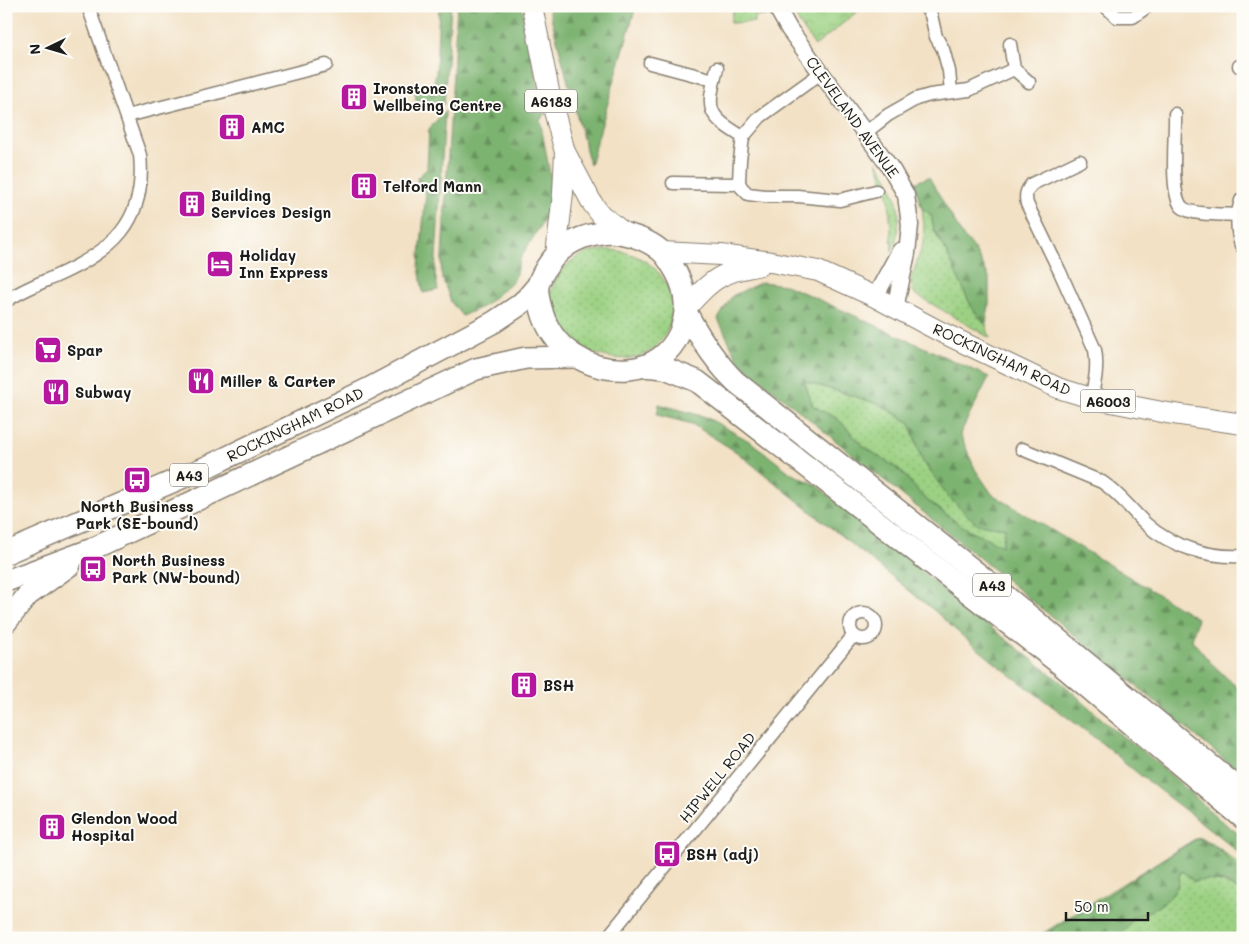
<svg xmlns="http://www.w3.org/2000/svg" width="1249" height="944" viewBox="0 0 1249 944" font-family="Mali,sans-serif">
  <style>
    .grass { fill: url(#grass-dots); stroke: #5c7650 }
    .forest { fill: url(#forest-firs); stroke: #4c6846; fill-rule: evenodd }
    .park { fill: url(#park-crowns); stroke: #5c7650 }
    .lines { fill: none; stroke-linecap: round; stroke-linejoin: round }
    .minor-casing { stroke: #877e70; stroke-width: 15 }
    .tertiary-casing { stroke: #877e70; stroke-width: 19 }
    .primary-casing { stroke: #877e70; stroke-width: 22 }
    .trunk-casing { stroke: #877e70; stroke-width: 24 }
    .minor { stroke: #fff; stroke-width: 12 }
    .tertiary { stroke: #fff; stroke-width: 16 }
    .primary { stroke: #fff; stroke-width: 20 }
    .trunk { stroke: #fff; stroke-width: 21 }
    .labels { text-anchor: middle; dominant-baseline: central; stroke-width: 4; stroke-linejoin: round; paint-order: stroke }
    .shield { fill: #fdfcf7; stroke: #605f5e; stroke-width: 1 }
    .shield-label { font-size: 14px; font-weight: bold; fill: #1c1c1c }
    .poi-label { font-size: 15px; font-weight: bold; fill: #1c1c1c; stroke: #fdfcf7; text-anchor: start }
    .street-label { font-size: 15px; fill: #1c1c1c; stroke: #fdfcf7 }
  </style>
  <defs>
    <pattern id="grass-dots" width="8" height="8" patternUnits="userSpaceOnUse" patternTransform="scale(1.25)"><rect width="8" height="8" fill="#9cd183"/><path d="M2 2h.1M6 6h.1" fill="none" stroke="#86b371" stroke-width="1.8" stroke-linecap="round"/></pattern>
    <pattern id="forest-firs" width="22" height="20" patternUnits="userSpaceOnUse" patternTransform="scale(1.25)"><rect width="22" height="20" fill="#7db371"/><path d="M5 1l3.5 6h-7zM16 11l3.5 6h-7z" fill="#66915c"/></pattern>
    <pattern id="park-crowns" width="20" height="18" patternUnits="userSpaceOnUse" patternTransform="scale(1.25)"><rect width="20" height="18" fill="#9cd183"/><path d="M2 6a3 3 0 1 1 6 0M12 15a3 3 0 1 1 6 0" fill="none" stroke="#86b371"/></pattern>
  </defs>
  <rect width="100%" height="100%" fill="#fdfcf7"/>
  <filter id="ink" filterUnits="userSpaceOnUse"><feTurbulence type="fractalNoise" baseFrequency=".02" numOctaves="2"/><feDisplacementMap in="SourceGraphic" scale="10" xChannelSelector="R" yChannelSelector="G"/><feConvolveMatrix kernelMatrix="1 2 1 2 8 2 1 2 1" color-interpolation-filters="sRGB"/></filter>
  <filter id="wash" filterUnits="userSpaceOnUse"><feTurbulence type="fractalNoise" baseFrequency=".0096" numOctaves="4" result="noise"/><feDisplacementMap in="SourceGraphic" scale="20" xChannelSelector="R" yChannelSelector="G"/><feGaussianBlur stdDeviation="1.12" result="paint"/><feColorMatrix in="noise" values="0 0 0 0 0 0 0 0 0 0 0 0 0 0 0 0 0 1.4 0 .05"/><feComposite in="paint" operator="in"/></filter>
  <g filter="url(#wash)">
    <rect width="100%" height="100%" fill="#f2e1c5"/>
    <g class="grass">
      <polygon points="734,6 762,6 767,16 754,17 754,22 730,23"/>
      <path d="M877 161C898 192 906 216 892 252L889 198Z"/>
      <polygon points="922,208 931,215 934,230 945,249 972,308 986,325 990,338 915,294 910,282 923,244 924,226"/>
      <path d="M600 250C610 250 621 250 630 254 700 277 677 382 597 354 589 351 575 348 568 343 563 338 550 311 546 303 557 273 567 255 600 250Z"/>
      <polygon points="804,381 879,404 910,423 922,460 1005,528 1002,546 962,526 924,498 901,471 863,446 838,419 813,406"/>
      <polygon points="1198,837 1218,847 1243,868 1243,874 1227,858 1223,852 1198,839 1147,869 1112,893 1038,938 1035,938"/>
      <path d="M1183 871 1193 881C1218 879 1223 881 1243 894V938H1147L1146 935 1137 932 1130 938H1116L1128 927 1131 918C1145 916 1171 898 1178 885 1179 882 1179 876 1180 873Z"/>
    </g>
    <g class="forest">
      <polygon points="439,6 451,6 444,104 416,100 415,92 433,87 436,73"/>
      <polygon points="457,6 522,6 526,35 545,115 540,120 551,180 548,213 520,259 514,280 484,306 462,316 451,302 441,274"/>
      <polygon points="548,6 636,6 590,165"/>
      <polygon points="445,111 435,274 438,290 423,293 419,266 426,193 418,186 417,178 427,169 429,129"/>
      <polygon points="929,177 962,235 973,247 989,277 989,304 986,325 972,308 945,249 934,230 931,215 922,208 914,183"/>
      <path d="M762 282 785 285 809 295 989 377 960 434 975 469 992 494 1197 618 1192 640 1210 662 1243 693V776L1139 688 739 362 718 319 732 296ZM804 381 879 404 910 423 922 460 948 496 977 524 1005 528 1002 546 962 526 924 498 901 471 863 446 838 419 813 406Z"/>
      <path d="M659 404 706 417 751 442 792 474 817 485 840 506 882 537 949 595 1061 682 1113 729 1158 763 1220 820 1243 837V856C1210 828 1175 803 1141 776 1124 762 1109 748 1091 735 1038 695 984 658 936 612L738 453 692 424 657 415Z"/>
      <path d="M1198 838 1223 852 1227 858 1243 874V894L1225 882 1207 880 1193 881 1182 871 1180 873C1179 881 1177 889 1172 895 1165 904 1142 916 1131 918L1128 927 1116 938H1038L1112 893 1147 869Z"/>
    </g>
    <polygon class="park" points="790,6 864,6 815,46 799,23"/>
  </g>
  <g filter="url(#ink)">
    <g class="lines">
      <g class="minor-casing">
        <g id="minor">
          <polyline points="925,6 931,15 936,37 943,49 949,71 951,92"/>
          <polyline points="1105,6 1117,17 1133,17 1148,6"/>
          <polyline points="650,63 714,80"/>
          <polyline points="1239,66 1243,66"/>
          <path d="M717 68C707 110 705 114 743 137L740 160 739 182 741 187 748 194 765 196H797L840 200 876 191"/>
          <polyline points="1014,69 1029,82"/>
          <path d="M1175 114C1176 133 1169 194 1182 207 1191 216 1226 214 1239 215"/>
          <polyline points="127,116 326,65"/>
          <polyline points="865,133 888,115 916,99 930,95 969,90 1014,69 1010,44"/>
          <polyline points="743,137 760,117 821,73"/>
          <path d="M1080 161 1032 184C1026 191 1025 195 1027 204L1060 272 1095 350C1098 367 1095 382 1091 398"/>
          <polyline points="673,183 733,184 739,182"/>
          <path d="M6 301C20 291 38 284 54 277 111 252 147 223 140 155L88 6"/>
          <path d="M1022 449 1102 482C1120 494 1131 510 1146 524 1171 547 1210 558 1243 556"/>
          <circle cx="863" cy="626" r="13"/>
          <polyline points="607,938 853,636"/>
        </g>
      </g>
      <g class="tertiary-casing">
        <g id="tertiary">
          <polyline points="776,6 789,29 892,170 906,195 910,225 907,253 897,299 893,306"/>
          <path d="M1243 201C1238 216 1238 229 1243 245"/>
          <polyline points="875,297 900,251"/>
        </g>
      </g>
      <g class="primary-casing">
        <g id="primary">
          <polyline points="532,6 550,96 565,152 592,203 601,215 624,233"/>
          <polyline points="662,252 721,255 771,262 818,271 875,297 939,331 1058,388 1091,398 1167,413 1243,424"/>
          <polyline points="556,255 563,193 565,152"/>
          <path d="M686 308C698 295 711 279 729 273 738 269 749 268 760 265"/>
        </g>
      </g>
      <g class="trunk-casing">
        <g id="trunk">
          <path d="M612 232C630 234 647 239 661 251 667 256 672 265 676 272 699 312 677 365 629 369 589 372 551 349 541 308 539 301 537 293 538 286 539 280 543 273 546 268 561 244 584 233 612 232Z"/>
          <path d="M686 312C700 338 715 362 736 382L992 585 1243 792"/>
          <polyline points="643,366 665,368 697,381 737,412 1060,664 1243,818"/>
          <polyline points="6,553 209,466 368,389 494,322 518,306 527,298 538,285"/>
          <polyline points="6,581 90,550 476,369 526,358 576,357"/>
          <polyline points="6,622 28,595 70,565"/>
        </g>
      </g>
      <use href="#minor" class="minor"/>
      <use href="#tertiary" class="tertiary"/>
      <use href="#primary" class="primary"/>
      <use href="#trunk" class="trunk"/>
    </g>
  </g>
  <defs>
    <g id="building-square" transform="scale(1.4375)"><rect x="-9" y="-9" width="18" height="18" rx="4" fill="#b5179e" stroke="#fdfcf7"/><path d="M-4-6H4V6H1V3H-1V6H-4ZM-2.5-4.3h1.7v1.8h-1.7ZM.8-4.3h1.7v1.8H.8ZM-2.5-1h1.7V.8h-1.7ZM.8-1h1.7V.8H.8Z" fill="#fff"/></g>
    <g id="hotel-square" transform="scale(1.4375)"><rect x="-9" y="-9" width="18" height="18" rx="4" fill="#b5179e" stroke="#fdfcf7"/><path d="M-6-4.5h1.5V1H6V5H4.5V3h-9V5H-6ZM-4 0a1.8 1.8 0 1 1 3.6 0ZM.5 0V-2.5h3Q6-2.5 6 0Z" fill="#fff"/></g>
    <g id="supermarket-square" transform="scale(1.4375)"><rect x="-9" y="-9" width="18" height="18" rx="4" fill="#b5179e" stroke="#fdfcf7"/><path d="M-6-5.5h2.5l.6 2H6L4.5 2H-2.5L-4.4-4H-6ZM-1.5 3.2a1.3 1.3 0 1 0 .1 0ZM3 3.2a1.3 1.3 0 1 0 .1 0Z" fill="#fff"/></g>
    <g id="restaurant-square" transform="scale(1.4375)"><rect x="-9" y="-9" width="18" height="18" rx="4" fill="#b5179e" stroke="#fdfcf7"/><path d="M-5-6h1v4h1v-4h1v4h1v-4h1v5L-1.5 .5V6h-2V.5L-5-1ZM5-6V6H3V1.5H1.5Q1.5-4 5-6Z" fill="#fff"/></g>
    <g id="bus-square" transform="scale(1.4375)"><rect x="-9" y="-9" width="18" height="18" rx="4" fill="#b5179e" stroke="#fdfcf7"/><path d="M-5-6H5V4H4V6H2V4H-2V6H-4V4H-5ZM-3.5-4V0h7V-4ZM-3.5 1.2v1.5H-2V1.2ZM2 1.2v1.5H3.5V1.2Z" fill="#fff"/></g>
  </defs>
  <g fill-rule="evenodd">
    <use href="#building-square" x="354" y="97"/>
    <use href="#building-square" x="232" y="127"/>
    <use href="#building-square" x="364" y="186"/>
    <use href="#building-square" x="192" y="204"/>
    <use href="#hotel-square" x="220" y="264"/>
    <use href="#supermarket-square" x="48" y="350"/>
    <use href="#restaurant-square" x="201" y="381"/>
    <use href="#restaurant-square" x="56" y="392"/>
    <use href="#bus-square" x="137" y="480"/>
    <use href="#bus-square" x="93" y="569"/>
    <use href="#building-square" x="524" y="685"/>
    <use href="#building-square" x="52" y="827"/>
    <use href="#bus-square" x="667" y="854"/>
  </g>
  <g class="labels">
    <g class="shield">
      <rect x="525" y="89.5" width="52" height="23" rx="4"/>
      <rect x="1080.5" y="389.5" width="55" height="23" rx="4"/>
      <rect x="170" y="463.5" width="38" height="23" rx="4"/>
      <rect x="973" y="573.5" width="38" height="23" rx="4"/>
    </g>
    <g class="shield-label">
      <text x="551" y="101">A6183</text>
      <text x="1108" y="401">A6003</text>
      <text x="189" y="475">A43</text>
      <text x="992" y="585">A43</text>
    </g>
    <g class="poi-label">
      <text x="373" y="88">Ironstone<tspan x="373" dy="17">Wellbeing Centre</tspan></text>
      <text x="251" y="127">AMC</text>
      <text x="383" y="186">Telford Mann</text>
      <text x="211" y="195">Building<tspan x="211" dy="17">Services Design</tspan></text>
      <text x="239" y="255">Holiday<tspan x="239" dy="17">Inn Express</tspan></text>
      <text x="67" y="350">Spar</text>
      <text x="220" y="381">Miller &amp; Carter</text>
      <text x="75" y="392">Subway</text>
      <text x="137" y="506" text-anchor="middle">North Business<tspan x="137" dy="17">Park (SE-bound)</tspan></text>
      <text x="112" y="560">North Business<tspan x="112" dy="17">Park (NW-bound)</tspan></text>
      <text x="543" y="685">BSH</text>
      <text x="71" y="818">Glendon Wood<tspan x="71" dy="17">Hospital</tspan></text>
      <text x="686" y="854">BSH (adj)</text>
    </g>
    <g class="street-label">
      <text transform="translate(853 117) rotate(54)">CLEVELAND AVENUE</text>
      <text transform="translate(1002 359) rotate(25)">ROCKINGHAM ROAD</text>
      <text transform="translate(295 424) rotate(-26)">ROCKINGHAM ROAD</text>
      <text transform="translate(717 777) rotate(-51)">HIPWELL ROAD</text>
    </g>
  </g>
  <rect width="1249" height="944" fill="none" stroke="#fdfcf7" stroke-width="25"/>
  <g transform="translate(48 48) rotate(265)" stroke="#fdfcf7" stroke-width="4" paint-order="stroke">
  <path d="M0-4L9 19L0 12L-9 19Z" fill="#1c1c1c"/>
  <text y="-8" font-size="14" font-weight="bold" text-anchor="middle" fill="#1c1c1c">N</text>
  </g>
  <path d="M1066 912v8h82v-8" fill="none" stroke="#1c1c1c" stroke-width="2.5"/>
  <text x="1074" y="912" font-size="15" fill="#1c1c1c" stroke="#fdfcf7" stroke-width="4" paint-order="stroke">50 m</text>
</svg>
